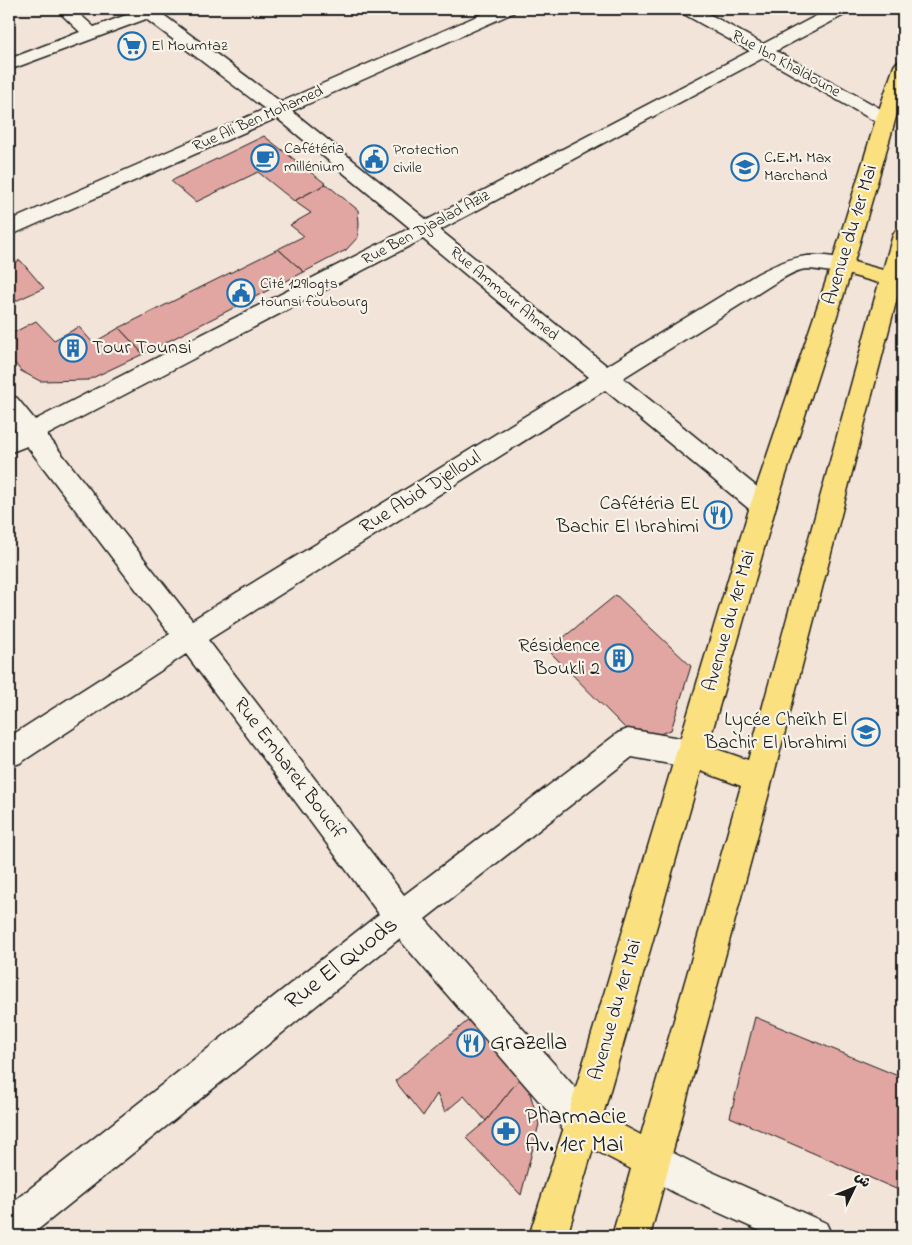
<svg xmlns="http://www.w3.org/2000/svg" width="912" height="1245" viewBox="0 0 912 1245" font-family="'Indie Flower','Playpen Sans Arabic',sans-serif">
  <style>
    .building { fill: #e1a6a2; stroke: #1c1c1c }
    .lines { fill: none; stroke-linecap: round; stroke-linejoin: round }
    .minor-casing { stroke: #1c1c1c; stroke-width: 3 }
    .primary-casing { stroke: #1c1c1c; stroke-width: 3 }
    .minor { fill: #f7f3e8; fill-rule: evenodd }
    .primary { fill: #fbe080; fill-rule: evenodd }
    .labels { text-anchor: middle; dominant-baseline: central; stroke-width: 4.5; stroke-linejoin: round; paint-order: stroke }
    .far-poi-label { font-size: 16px; fill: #1c1c1c; stroke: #f7f3e8; text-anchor: start }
    .far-street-label { font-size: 16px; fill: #1c1c1c; stroke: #f7f3e8 }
    .street-label { font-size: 20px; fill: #1c1c1c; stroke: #f7f3e8 }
    .poi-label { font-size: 20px; fill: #1c1c1c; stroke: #f7f3e8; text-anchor: end }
    .near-street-label { font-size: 24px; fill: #1c1c1c; stroke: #f7f3e8 }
    .near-poi-label { font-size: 24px; fill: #1c1c1c; stroke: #f7f3e8; text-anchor: start }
  </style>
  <rect width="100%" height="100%" fill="#f3e4da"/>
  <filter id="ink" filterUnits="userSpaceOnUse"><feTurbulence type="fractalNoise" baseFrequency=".02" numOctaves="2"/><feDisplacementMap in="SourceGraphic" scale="10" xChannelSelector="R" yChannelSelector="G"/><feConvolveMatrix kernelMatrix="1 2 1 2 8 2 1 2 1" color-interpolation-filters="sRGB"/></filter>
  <g filter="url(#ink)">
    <g class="building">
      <polygon points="109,9 132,9 116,15"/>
      <polygon points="264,136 326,184 294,201 258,172 196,202 171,181"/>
      <polygon points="326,184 358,210 359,224 358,237 346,250 304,272 278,249 304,236 290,225 311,213 294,201"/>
      <polygon points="278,249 304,272 143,354 119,328"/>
      <polygon points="9,253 16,262 20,260 44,288 9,304"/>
      <polygon points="36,321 54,340 79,327 93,343 119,328 143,354 88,380 40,381 21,371 9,356 9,335"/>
      <polygon points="616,595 691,666 671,730 654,736 625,728 548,650"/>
      <polygon points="477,1013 524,1073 486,1121 464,1096 445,1112 437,1094 423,1116 395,1081"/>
      <polygon points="755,1017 903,1078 903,1192 730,1117"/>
      <polygon points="524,1073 539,1124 521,1195 466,1138 486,1121"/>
    </g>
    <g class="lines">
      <g class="minor-casing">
        <g id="minor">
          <path d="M56 9H74L94 27 142 9H165L161 13 281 102 493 9H515L513 13 292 111 427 220 750 51 682 13 680 9H700L763 44 829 9H851L848 13 776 51 892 115 894 119 892 123 885 125 878 123 763 58 440 230 607 366 757 274C792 256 811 250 850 261L853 266 850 271C835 275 821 269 806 269 795 270 782 279 773 284L623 378 772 499 776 506 772 513 763 516 754 513 605 390 208 640 404 895 618 733 628 729 691 740 702 744 706 754 702 764 691 768 632 757 425 919 596 1111 601 1124 596 1137 583 1142 570 1137 399 939 30 1236H9V1205L379 914 186 654 20 763 9 767V737L170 634 27 446 9 453V433L15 430 9 421V395L17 398 35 420 410 228 277 118 9 236V221L265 109 146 19 9 70V59L80 32ZM423 239 589 377 192 620 47 435Z"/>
          <polygon points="652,1142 701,1167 826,1223 832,1236 771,1236 675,1193 639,1173 634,1160 639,1147"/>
        </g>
      </g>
      <g class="primary-casing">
        <path id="primary" d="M903 61V93L854 262 883 270 893 235 896 230 903 228V275L773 778 650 1236H612L631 1169 593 1149 567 1236H529L565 1124 750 506 831 266 876 119 894 66 897 62ZM850 275 879 283 748 760 708 746 776 506ZM701 771 741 786 641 1135 603 1115Z"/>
      </g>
      <use href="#minor" class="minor"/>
      <use href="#primary" class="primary"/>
    </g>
  </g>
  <defs>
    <g id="supermarket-ring" transform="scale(1.4375)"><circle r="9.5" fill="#f7f3e8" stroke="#1f6fb2" stroke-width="1.5"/><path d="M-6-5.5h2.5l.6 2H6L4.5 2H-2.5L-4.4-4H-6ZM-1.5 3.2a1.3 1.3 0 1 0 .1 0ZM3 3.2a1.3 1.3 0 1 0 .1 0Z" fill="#1f6fb2"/></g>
    <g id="cafe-ring" transform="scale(1.4375)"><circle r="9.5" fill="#f7f3e8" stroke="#1f6fb2" stroke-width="1.5"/><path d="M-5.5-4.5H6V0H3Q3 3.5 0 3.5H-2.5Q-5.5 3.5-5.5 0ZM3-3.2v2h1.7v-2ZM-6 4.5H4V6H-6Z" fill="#1f6fb2"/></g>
    <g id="civic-ring" transform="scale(1.4375)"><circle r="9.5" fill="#f7f3e8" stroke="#1f6fb2" stroke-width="1.5"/><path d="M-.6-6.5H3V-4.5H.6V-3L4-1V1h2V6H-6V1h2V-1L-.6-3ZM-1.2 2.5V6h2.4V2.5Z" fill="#1f6fb2"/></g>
    <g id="school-ring" transform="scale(1.4375)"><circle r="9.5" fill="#f7f3e8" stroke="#1f6fb2" stroke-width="1.5"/><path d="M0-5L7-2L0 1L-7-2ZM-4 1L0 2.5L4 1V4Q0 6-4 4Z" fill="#1f6fb2"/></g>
    <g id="building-ring" transform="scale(1.4375)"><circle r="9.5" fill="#f7f3e8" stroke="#1f6fb2" stroke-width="1.5"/><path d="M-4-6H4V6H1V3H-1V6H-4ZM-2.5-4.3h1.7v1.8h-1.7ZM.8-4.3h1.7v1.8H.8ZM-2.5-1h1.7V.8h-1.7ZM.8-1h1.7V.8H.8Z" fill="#1f6fb2"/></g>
    <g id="restaurant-ring" transform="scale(1.4375)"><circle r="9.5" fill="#f7f3e8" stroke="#1f6fb2" stroke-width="1.5"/><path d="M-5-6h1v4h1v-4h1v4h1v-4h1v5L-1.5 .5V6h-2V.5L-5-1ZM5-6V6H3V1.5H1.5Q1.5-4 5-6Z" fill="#1f6fb2"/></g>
    <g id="pharmacy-ring" transform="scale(1.4375)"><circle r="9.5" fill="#f7f3e8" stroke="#1f6fb2" stroke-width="1.5"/><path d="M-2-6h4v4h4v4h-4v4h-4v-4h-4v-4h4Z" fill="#1f6fb2"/></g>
  </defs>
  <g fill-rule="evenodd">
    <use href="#supermarket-ring" x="132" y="46"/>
    <use href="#cafe-ring" x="265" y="158"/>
    <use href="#civic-ring" x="374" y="159"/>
    <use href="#school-ring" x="745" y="167"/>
    <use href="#civic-ring" x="241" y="293"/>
    <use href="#building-ring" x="73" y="348"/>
    <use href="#restaurant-ring" x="718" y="515"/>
    <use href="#building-ring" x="619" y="658"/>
    <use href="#school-ring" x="866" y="732"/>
    <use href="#restaurant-ring" x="471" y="1043"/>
    <use href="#pharmacy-ring" x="506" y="1131"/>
  </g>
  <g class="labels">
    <g class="far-poi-label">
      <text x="151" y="46">El Moumtaz</text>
      <text x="284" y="149">Cafétéria<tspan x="284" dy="18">millénium</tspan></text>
      <text x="393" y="150">Protection<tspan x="393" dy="18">civile</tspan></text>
      <text x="764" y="158">C.E.M. Max<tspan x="764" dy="18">Marchand</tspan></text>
      <text x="260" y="284">Cité 129logts<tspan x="260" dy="18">tounsi foubourg</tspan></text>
    </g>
    <g class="far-street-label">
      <text transform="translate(786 64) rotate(29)">Rue Ibn Khaldoune</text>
      <text transform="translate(258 119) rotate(-24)">Rue Ali Ben Mohamed</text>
      <text transform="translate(426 228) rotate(-28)">Rue Ben Djaalad Aziz</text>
      <text transform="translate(504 294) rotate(40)">Rue Ammour Ahmed</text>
    </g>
    <g class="street-label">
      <text transform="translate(851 235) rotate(-73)">Avenue du 1er Mai</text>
      <text transform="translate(421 493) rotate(-32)">Rue Abid Djelloul</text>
      <text transform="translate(730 621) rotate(-74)">Avenue du 1er Mai</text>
      <text transform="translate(289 769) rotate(53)">Rue Embarek Boucif</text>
      <text transform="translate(616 1010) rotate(-74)">Avenue du 1er Mai</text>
    </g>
    <g class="poi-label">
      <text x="92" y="348" text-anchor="start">Tour Tounsi</text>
      <text x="699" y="504">Cafétéria EL<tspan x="699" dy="23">Bachir El Ibrahimi</tspan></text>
      <text x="600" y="646">Résidence<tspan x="600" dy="23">Boukli 2</tspan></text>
      <text x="847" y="720">Lycée Cheïkh El<tspan x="847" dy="23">Bachir El Ibrahimi</tspan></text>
    </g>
    <g class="near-street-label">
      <text transform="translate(342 964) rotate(-38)">Rue El Quods</text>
    </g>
    <g class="near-poi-label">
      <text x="490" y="1043">Grazella</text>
      <text x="525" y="1117">Pharmacie<tspan x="525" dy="28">Av. 1er Mai</tspan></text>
    </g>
  </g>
  <rect width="912" height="1245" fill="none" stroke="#f7f3e8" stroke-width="30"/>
  <rect x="15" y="15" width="882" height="1215" fill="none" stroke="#1c1c1c" stroke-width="2" filter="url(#ink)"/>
  <g transform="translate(854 1188) rotate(47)" stroke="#f7f3e8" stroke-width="4" paint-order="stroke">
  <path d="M0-4L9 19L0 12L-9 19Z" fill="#1c1c1c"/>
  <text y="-8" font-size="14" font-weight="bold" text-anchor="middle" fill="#1c1c1c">ش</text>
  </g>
</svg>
